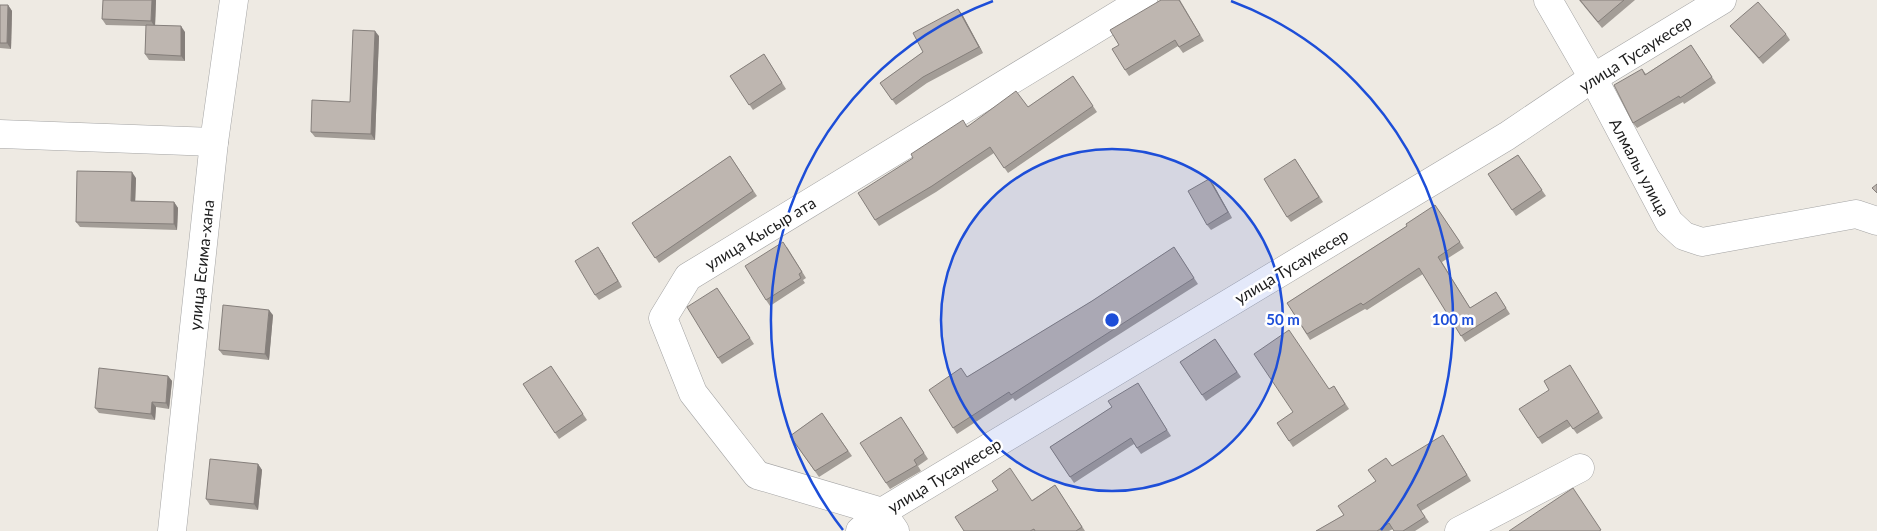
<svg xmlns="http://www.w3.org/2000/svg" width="1877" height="531" viewBox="0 0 1877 531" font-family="Lato,sans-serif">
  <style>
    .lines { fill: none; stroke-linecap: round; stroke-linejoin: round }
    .minor-casing { stroke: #a4a4a4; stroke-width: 29 }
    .minor { stroke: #fff; stroke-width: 28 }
    .wall { fill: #a39d97 }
    .shaded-wall { fill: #857f7b }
    .building { fill: #beb6b0; stroke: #857f7b }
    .ring { fill: none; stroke: #1d4ed8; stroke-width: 2.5 }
    .labels { text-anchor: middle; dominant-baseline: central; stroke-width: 5; stroke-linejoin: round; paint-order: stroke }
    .street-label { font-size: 16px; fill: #1d1d1d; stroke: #fff }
    .centre { fill: #1d4ed8; stroke: #fff; stroke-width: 2.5 }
    .ring-label { font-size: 15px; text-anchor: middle; font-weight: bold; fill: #1d4ed8; stroke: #fff; stroke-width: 5; stroke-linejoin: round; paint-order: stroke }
  </style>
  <rect width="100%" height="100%" fill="#eeeae3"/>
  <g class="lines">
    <g class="minor-casing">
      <g id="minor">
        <polyline points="1548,0 1593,78 1669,222 1684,236 1702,242 1856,214 1877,221"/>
        <polyline points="0,134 214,142"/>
        <polyline points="172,531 214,142 234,0"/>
        <polyline points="860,531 882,512 1507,136 1593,78 1722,0"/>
        <polyline points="895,531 882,512 757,475 693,393 663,318 688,277 1143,0"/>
        <polyline points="1459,531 1580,468"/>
      </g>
    </g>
    <use href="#minor" class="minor"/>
  </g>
  <g class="wall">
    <polygon points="103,0 156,0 155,25 185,32 185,61 149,60 145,54 146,26 106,25 102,19"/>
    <polygon points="1161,0 1180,0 1204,41 1183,53 1178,46 1129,76 1125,70 1119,45"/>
    <polygon points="1579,0 1635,0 1602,28"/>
    <polygon points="0,5 8,5 12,11 11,49 0,48"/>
    <polygon points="958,9 962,14 983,53 927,83 896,105 880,83 923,52"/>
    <polygon points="1730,26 1786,34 1790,40 1763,64"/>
    <polygon points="379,36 375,140 315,137 311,132 350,102"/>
    <polygon points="1691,45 1716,83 1684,104 1683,102 1637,128 1633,123 1642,69 1646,74"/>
    <polygon points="764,54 786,89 753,110 730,76"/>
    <polygon points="1073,76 1097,112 1008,173 994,153 936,192 879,226 875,220 967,126 1028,107"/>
    <polygon points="1518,155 1546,196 1516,216 1488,174"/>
    <polygon points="730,156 757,196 659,263 632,223"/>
    <polygon points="1295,159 1323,202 1291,222 1287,217"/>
    <polygon points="136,178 135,201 174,202 178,208 177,230 80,227 76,222"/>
    <polygon points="1213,184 1232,218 1211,230 1207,225"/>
    <polygon points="1435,205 1464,248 1442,262 1470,308 1496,292 1510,314 1465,342 1423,274 1367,310 1365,309 1310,340 1287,303 1407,226"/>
    <polygon points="787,247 806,278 803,280 805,283 770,306 766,300"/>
    <polygon points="1174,247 1198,284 1015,401 1013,398 957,434 929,390 967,377 1092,301"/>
    <polygon points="602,253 622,287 599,300 595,295"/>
    <polygon points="717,288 754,344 722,364 718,358"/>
    <polygon points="273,315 269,360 223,355 219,350"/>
    <polygon points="1215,339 1241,377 1206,401 1180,362"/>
    <polygon points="551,366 587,420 559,439 523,384"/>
    <polygon points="1573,371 1603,418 1577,434 1571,426 1542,444 1538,438 1549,390"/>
    <polygon points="168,376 172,381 169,409 156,407 155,420 99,413 95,408"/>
    <polygon points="1138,383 1171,436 1141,454 1134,444 1074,483 1050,447 1112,407"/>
    <polygon points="1334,386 1349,409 1293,447 1277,423"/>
    <polygon points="822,413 852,456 819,477 790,436"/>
    <polygon points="901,417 928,459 918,466 921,471 890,489 886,483"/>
    <polygon points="1447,441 1471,481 1421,511 1429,522 1415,531 1394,531 1393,529 1389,531 1316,531 1344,515 1376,481 1392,466"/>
    <polygon points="258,464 262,470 258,510 210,505 206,499"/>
    <polygon points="1055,485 1085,531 964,531 1032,500"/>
  </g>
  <g class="shaded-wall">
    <polygon points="152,0 156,0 155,27 151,21"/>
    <polygon points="8,5 12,11 11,49 7,43"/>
    <polygon points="958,9 962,14 983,53 979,47"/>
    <polygon points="181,26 185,32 185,61 181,56"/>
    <polygon points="375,31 379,36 375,140 371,134"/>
    <polygon points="132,172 136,178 135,207 131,201"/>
    <polygon points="1209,179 1213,184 1232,218 1228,212"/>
    <polygon points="174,202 178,208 177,230 174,224"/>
    <polygon points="598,247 602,253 622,287 618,281"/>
    <polygon points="269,310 273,315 269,360 265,354"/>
    <polygon points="168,376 172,381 169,409 166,403"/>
    <polygon points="152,402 156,407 155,420 151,414"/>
    <polygon points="258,464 262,470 258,510 254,504"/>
  </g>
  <g class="building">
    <polygon points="103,0 152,0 151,21 102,19"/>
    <polygon points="1161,0 1179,0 1200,35 1179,47 1175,40 1125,70 1112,49 1119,45 1110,30"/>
    <polygon points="1580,0 1624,0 1598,22"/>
    <polygon points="1758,2 1786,34 1759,58 1730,26"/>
    <polygon points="0,5 8,5 7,43 0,43"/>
    <polygon points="958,9 979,47 923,77 892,100 880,83 923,52 913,33"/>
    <polygon points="146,25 181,26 181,56 145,54"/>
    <polygon points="353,30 375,31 371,134 311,132 312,100 350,102"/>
    <polygon points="1691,45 1712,77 1680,98 1679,96 1633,123 1614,85 1642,69 1645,75"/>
    <polygon points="764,54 782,83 749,105 730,76"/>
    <polygon points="1073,76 1093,106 1004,168 990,147 932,186 875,220 858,193 913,158 911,154 963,120 967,127 1016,91 1028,107"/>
    <polygon points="1518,155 1542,190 1512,210 1488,174"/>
    <polygon points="730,156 753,191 655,258 632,223"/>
    <polygon points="1295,159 1319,197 1287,217 1264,179"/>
    <polygon points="77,171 132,172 131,201 174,202 174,224 76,222"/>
    <polygon points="1209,179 1228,212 1207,225 1188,191"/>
    <polygon points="1877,184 1877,193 1872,188"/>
    <polygon points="1435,205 1460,242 1438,257 1470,308 1496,292 1506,308 1461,336 1419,268 1363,305 1361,303 1307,334 1287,303 1407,226 1406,224"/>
    <polygon points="783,242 802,272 799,274 801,278 766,300 745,266"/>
    <polygon points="598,247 618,281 595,295 575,261"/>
    <polygon points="1174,247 1194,278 1011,395 1009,392 953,428 929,390 961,368 967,377 1092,301"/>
    <polygon points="717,288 750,338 718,358 687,307"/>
    <polygon points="223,305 269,310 265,354 219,350"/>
    <polygon points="1289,330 1329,389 1334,386 1345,404 1289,441 1277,423 1293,412 1254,354"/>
    <polygon points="1215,339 1237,372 1202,395 1180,362"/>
    <polygon points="1570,365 1599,412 1573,429 1567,420 1538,438 1519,409 1549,390 1544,381"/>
    <polygon points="551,366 583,414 555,433 523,384"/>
    <polygon points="99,368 168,376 166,403 152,402 151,414 95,408"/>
    <polygon points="1138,383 1167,430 1137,448 1131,438 1070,477 1050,447 1112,407 1108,401"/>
    <polygon points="822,413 848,451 815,471 790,436"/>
    <polygon points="901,417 924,453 914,460 917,465 886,483 860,443"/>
    <polygon points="1443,435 1467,475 1417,505 1425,517 1403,531 1394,531 1389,523 1377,531 1316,531 1344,515 1338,506 1376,481 1368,470 1386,458 1392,466"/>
    <polygon points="210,459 258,464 254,504 206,499"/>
    <polygon points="1010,468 1032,501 1055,485 1082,527 1076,531 1035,531 1034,529 1030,531 964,531 955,517 998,490 992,481"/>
    <polygon points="1573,488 1601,530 1599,531 1509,531"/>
  </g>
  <circle cx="1112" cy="320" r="171" fill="#1d4ed8" fill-opacity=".12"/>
  <g class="ring">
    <circle cx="1112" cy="320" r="171"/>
    <path d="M843 530A341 341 0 0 1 993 1M1231 1A341 341 0 0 1 1381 530"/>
  </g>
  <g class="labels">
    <g class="street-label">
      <text transform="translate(1635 53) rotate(-32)">улица Тусаукесер</text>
      <text transform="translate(1640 167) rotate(62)">Алмалы улица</text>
      <text transform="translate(760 233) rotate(-31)">улица Кысыр ата</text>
      <text transform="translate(201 265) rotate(-84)">улица Есима-хана</text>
      <text transform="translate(1291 266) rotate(-31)">улица Тусаукесер</text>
      <text transform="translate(944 475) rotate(-31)">улица Тусаукесер</text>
    </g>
  </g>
  <circle cx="1112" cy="320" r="8" class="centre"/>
  <g class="ring-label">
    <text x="1283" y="325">50 m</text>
    <text x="1453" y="325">100 m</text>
  </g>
</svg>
